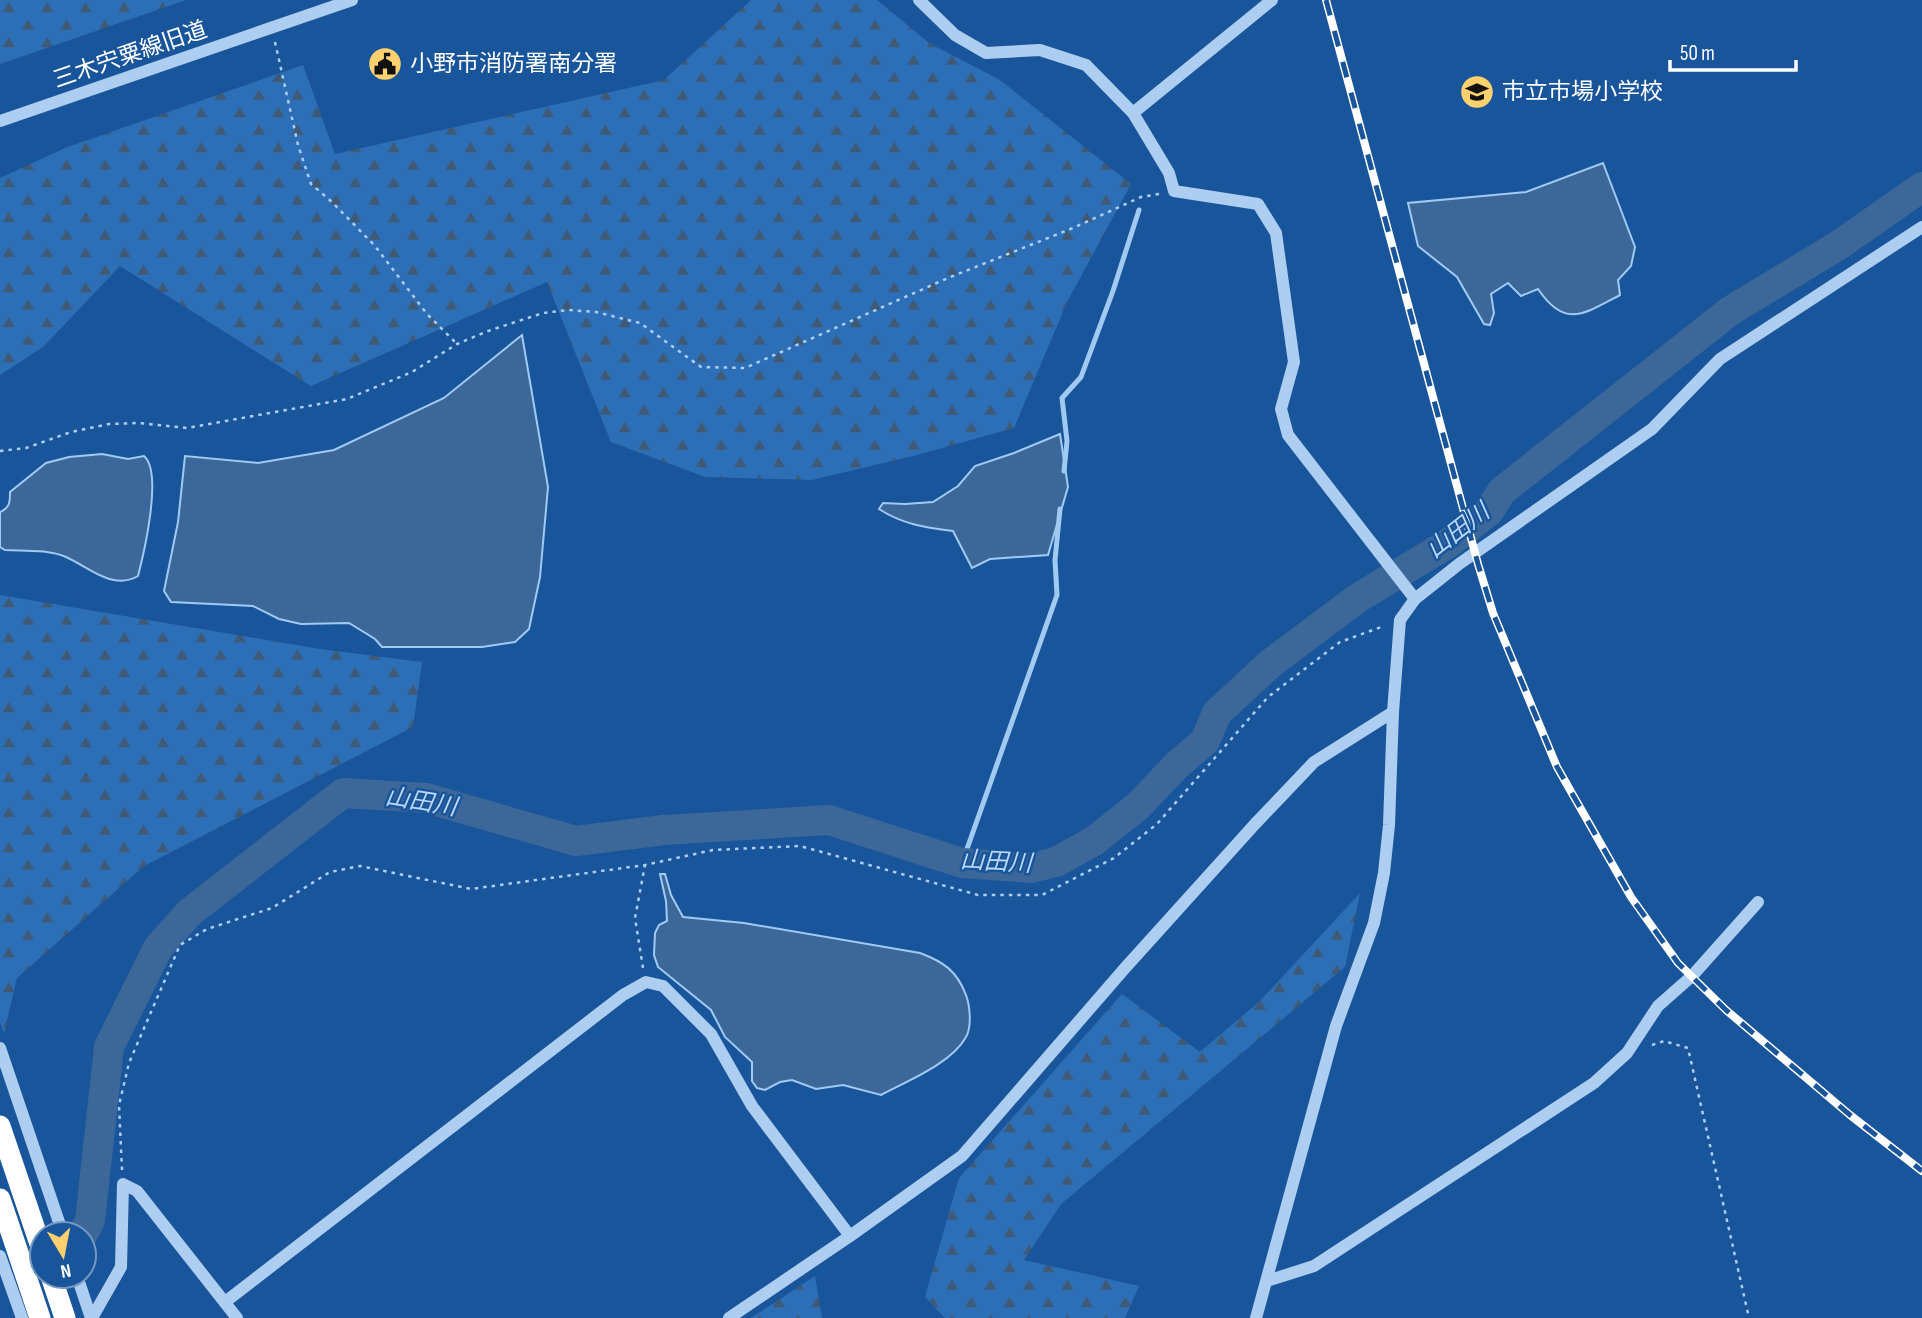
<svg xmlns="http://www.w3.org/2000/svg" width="1922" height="1318" viewBox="0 0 1922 1318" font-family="'Sofia Sans Condensed','Noto Sans JP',sans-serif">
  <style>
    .forest { fill: url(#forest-firs) }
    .water { fill: #3c6799; stroke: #a1caf3; stroke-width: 2 }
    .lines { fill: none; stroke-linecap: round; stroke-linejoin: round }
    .stream { stroke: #a1caf3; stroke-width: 5 }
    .river { stroke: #3c6799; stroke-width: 30 }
    .path { stroke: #aecef1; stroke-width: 2.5; stroke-dasharray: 3.5 5; stroke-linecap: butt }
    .minor { stroke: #aecef1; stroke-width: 12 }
    .highway { stroke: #fff; stroke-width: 21 }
    .rail-casing { stroke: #fff; stroke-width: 8 }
    .rail { stroke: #19559a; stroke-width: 5; stroke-dasharray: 16; stroke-linecap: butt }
    .labels { text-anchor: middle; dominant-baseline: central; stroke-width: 5; stroke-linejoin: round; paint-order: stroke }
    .street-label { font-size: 23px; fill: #fff; stroke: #19559a }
    .poi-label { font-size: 23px; fill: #fff; stroke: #19559a; text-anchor: start }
    .water-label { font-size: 24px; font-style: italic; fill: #bbd8f8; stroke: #19559a }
  </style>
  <defs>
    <pattern id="forest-firs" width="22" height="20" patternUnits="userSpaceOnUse" patternTransform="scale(1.75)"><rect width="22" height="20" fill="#2c6fb7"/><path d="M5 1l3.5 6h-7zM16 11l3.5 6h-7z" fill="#3f5a77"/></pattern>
  </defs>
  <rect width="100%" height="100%" fill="#19559a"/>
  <g class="forest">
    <polygon points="0,0 186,0 0,64"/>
    <polygon points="751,0 877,0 929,43 1000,80 1131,184 1067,302 1014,428 917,455 812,480 705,477 611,442 547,282 311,386 120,266 43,347 0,375 0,178 65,148 303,65 335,154 664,80"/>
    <polygon points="0,595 320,649 422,662 413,727 144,866 17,978 4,1033 0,1022"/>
    <polygon points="1360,893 1345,967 1061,1204 1024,1260 1139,1286 1125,1318 945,1318 925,1297 959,1178 1122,994 1200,1052 1260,1001"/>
    <polygon points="815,1276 822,1318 751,1318"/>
  </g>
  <g class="water">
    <path d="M1603 163 1635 247 1631 266 1618 280 1620 295C1584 314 1565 329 1538 289L1521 296 1508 283 1491 294 1494 313 1490 325 1484 324 1457 277 1418 246 1408 203 1526 192Z"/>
    <polygon points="522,335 548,487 540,577 529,629 515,642 482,647 382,647 375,639 349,623 301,624 279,619 253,606 171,602 164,591 178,522 185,456 258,463 334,450 444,398"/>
    <path d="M1060 434 1068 487 1048 555 990 559 972 568 953 531C926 528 902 524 879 509L883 503 905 504 933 502 958 486 975 466 1014 453Z"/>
    <path d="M102 454 128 459 144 456C163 472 144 553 138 576 112 591 87 566 66 557 48 549 24 551 5 550L0 547V512C10 508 10 502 10 492L46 463 69 457Z"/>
    <path d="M660 874H665L671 895 683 917 744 923 920 953C944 962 957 971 966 995 970 1006 972 1027 966 1037 951 1064 907 1081 881 1095L843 1085 816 1089 792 1080 780 1082 765 1090 757 1088 752 1081V1062L725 1037 711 1010 658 967 654 955 655 933 659 925 667 921 666 901Z"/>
  </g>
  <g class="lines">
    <g class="stream">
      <polyline points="1064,471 1067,441 1062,398 1081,377 1113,291 1139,210"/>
      <polyline points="962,863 1057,595 1055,560 1060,509"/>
    </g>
    <polyline class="river" points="83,1234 90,1221 109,1047 158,948 189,913 343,793 426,798 576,841 664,830 829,820 962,863 1031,868 1056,862 1094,841 1138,806 1177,765 1205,741 1217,713 1271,663 1358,598 1449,543 1489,511 1502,491 1730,311 1839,245 1922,187"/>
    <g class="path">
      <polyline points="275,42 298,145 311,184 332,202 375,246 427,314 457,344"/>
      <polyline points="0,451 26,448 71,432 109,424 139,423 187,428 347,399 412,372 457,344 488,331 543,313 568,310 596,312 640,323 701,367 745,368 948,278 1073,228 1141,197 1159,194"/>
      <polyline points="643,968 635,918 645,865"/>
      <polyline points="1652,1045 1664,1041 1688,1048 1749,1318"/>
      <polyline points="122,1170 119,1105 129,1063 180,945 207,929 272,908 330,872 360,866 471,889 645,865 713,850 800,846 978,895 1042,895 1114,858 1157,824 1268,697 1340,642 1384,626"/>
    </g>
    <g class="minor">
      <polyline points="919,0 955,35 986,53 1040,50 1086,65 1133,113 1169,173 1174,191 1258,204 1276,233 1294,362 1281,409 1288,435 1415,599"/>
      <polyline points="1133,113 1272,0"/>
      <polyline points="0,121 352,0"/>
      <polyline points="0,1048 63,1234"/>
      <polyline points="0,1256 22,1318"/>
      <polyline points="77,1276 91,1318"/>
      <polyline points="1267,1281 1314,1266 1594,1083 1627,1053 1658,1006 1692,976 1758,902"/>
      <polyline points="225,1302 623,995 646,982 663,986 711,1034 752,1106 850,1236"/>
      <polyline points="92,1318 121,1267 123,1184 137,1191 237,1318"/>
      <polyline points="729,1318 850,1236 962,1156 1125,968 1255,824 1314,762 1393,712"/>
      <polyline points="1256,1318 1336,1026 1374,923 1384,873 1389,825 1393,712 1400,620 1415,599 1459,564 1652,429 1720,359 1922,227"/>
    </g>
    <g class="highway">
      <polyline points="0,1126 42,1250"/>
      <polyline points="0,1199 40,1318"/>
      <polyline points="51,1276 65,1318"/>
    </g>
    <g class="rail-casing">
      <polyline id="rail" points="1326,0 1478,564 1493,613 1557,767 1631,897 1678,963 1726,1010 1850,1115 1922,1171"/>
    </g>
    <use href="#rail" class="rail"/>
  </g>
  <defs>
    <g id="civic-disc" transform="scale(1.75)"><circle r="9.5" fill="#ffd16e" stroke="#19559a"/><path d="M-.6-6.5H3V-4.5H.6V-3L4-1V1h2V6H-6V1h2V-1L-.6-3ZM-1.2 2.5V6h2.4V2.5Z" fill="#111"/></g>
    <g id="school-disc" transform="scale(1.75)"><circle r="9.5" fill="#ffd16e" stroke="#19559a"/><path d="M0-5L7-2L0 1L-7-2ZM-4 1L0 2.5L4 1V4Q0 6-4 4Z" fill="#111"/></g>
  </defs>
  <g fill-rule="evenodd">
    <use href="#civic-disc" x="385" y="64"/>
    <use href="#school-disc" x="1477" y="92"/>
  </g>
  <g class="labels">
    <g class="street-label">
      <text transform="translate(130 55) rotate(-19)">三木宍粟線旧道</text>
    </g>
    <g class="poi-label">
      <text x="410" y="64">小野市消防署南分署</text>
      <text x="1502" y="92">市立市場小学校</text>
    </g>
    <g class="water-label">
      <text transform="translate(1458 531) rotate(-38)">山田川</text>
      <text transform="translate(421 802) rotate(9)">山田川</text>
      <text transform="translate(996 862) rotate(3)">山田川</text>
    </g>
  </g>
  <g transform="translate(63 1255) rotate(170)"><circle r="33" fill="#19559a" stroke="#7599c2" stroke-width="2"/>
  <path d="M0-5L12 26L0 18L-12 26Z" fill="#ffd16e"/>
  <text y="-10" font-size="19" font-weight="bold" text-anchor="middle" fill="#ffffff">N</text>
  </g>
  <path d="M1670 60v10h126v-10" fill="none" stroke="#ffffff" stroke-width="3.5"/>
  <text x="1680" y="60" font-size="21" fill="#ffffff" stroke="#19559a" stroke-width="5" paint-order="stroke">50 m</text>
</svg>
